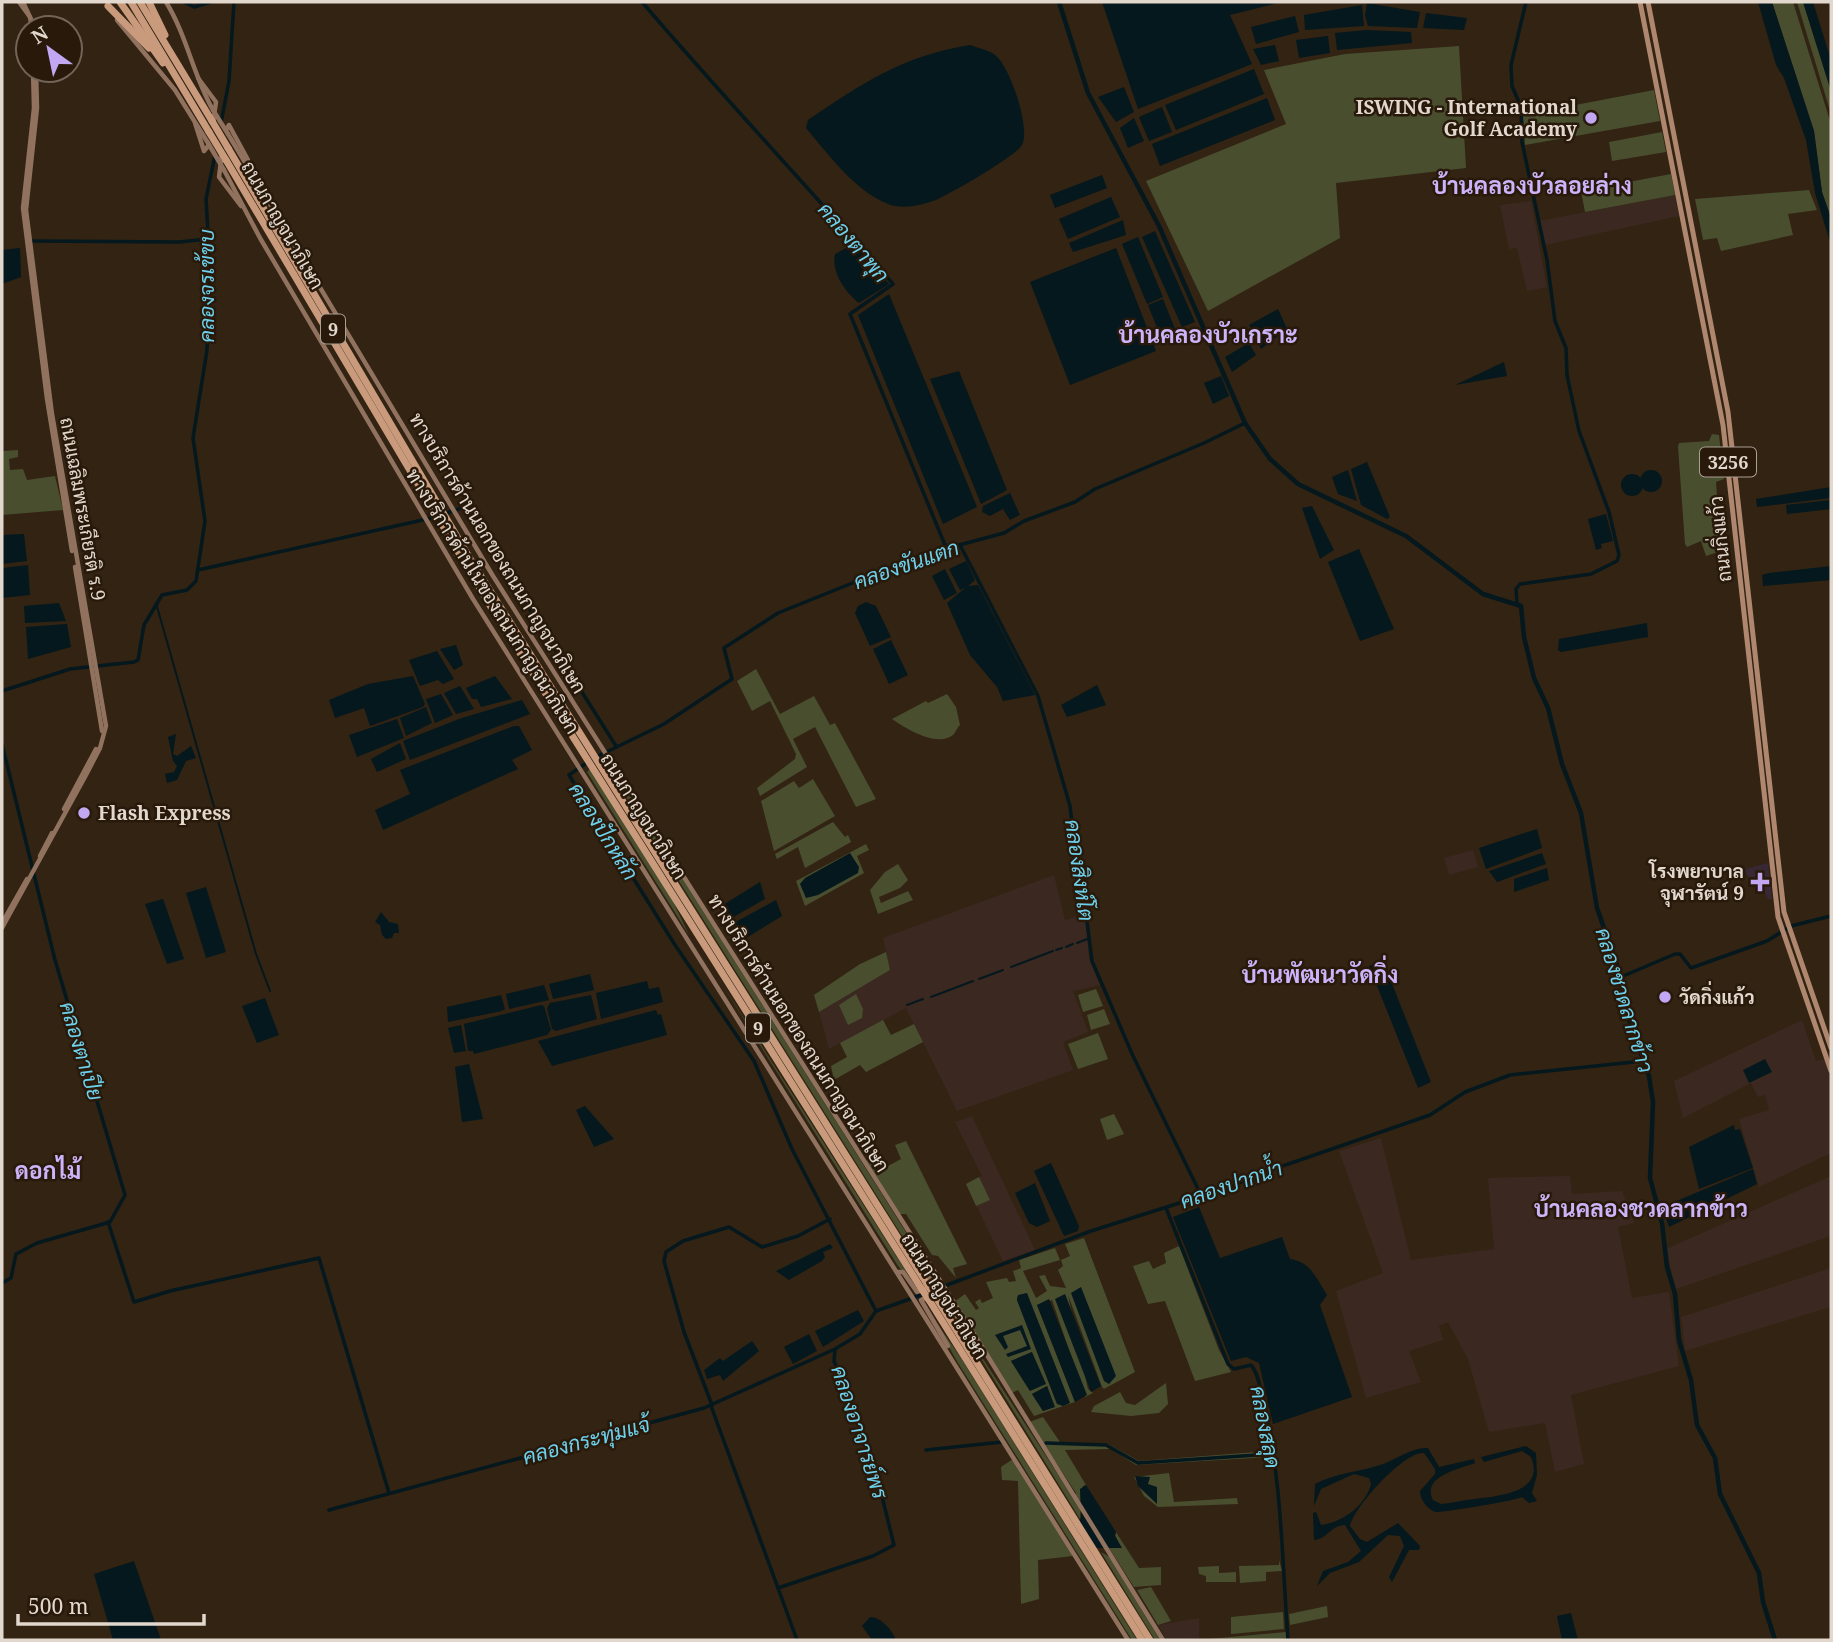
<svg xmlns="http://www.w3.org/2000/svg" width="1833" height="1642" viewBox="0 0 1833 1642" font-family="'Noto Serif',Sarabun,serif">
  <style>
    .industrial { fill: #3b2921 }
    .medical { fill: #372834 }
    .green { fill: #494e2f; fill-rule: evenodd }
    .water { fill: #04181d }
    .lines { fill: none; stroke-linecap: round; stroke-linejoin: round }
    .stream { stroke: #04181d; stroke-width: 2 }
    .canal { stroke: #04181d; stroke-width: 3.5 }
    .river { stroke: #04181d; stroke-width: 4.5 }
    .secondary { stroke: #91725f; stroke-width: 4.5 }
    .primary { stroke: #ae876e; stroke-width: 5 }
    .motorway { stroke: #c99a7b; stroke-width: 7 }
    .secondary-bridge { stroke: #91725f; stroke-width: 4.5 }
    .motorway-bridge { stroke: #c99a7b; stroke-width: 7 }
    .poi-dot { fill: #c2a8f3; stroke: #28190a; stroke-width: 2.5 }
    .labels { text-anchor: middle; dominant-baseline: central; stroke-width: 5; stroke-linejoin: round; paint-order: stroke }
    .shield { fill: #28190a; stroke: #aa9f93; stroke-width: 2 }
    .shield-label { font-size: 18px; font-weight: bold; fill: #e2d8ce }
    .poi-label { font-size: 19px; font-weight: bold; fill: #e2d8ce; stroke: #28190a; text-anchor: end }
    .street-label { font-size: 19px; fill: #e2d8ce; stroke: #28190a }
    .water-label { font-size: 21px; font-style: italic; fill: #6dd0ec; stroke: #28190a }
    .quarter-label { font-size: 23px; font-weight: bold; fill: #ccb4fa; stroke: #28190a }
  </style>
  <rect width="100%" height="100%" fill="#322313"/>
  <g class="industrial">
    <polygon points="1675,195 1679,216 1545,245 1539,221"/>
    <polygon points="1531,201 1547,287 1527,291 1517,248 1509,249 1500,205"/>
    <polygon points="1473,850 1478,867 1449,875 1444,858"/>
    <polygon points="1054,875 1065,920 1085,914 1089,959 1100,985 1073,991 1088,1032 1063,1042 1073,1070 957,1111 906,1008 829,1049 819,1012 890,970 883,938"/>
    <polygon points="1802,1020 1816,1061 1825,1059 1831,1080 1831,1153 1759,1187 1739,1119 1769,1110 1765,1095 1758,1097 1751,1083 1683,1118 1674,1081"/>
    <polygon points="972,1116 1035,1250 1003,1261 966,1184 982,1176 955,1122"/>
    <polygon points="1381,1138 1411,1260 1494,1249 1488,1178 1570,1176 1572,1194 1622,1191 1634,1223 1618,1227 1632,1298 1669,1292 1679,1366 1571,1395 1584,1464 1555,1472 1545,1423 1489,1432 1468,1359 1448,1322 1439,1326 1443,1340 1409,1351 1421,1382 1366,1398 1336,1291 1383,1273 1339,1151"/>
    <polygon points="1831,1176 1831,1236 1676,1289 1666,1249"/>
    <polygon points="1831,1268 1831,1307 1685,1351 1681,1317"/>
    <polygon points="1199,1618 1199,1638 1167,1640 1158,1625"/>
  </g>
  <polygon class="medical" points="1768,863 1772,899 1768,899 1760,884 1752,886 1745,869"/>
  <g class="green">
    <polygon points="1772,2 1793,2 1831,124 1831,218 1822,192 1814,131"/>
    <polygon points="1797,2 1803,2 1831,91 1831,114"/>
    <polygon points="1459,46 1466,168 1336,183 1340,238 1208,311 1146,181 1286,124 1264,70 1345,54"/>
    <polygon points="1654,90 1660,121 1525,145 1523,115"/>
    <polygon points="1662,132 1666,152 1612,161 1609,142"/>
    <polygon points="1671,174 1675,195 1585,212 1581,191"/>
    <polygon points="1809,190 1817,210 1788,214 1793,235 1721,251 1717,238 1703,240 1695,199"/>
    <polygon points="1712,434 1719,435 1724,479 1716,482 1721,551 1706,556 1701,541 1687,547 1685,544 1678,447 1679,443 1709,441"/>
    <polygon points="18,450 18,457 9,459 10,470 23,469 27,480 55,476 63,510 2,515 2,451"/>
    <polygon points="756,669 780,714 814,696 830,725 835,723 876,799 856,807 815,727 793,739 807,767 760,796 757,788 795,759 796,754 770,701 752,711 737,681"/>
    <path d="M947 694 956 707 960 725C957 728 956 731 954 734 938 749 905 728 892 719L926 701 928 703Z"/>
    <polygon points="608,760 916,1248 933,1285 623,792 605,762"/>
    <polygon points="590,769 670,895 689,935 587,772"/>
    <polygon points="813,779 835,816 774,851 761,801 794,781 799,788"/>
    <polygon points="833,822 845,837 848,835 851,842 805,868 798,847 777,859 775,854"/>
    <polygon points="866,844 869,850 857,856 864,873 805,906 796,881"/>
    <polygon points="898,864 908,880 900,888 879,897 881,903 908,891 913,900 878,914 870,890 885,872"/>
    <polygon points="886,952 890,970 819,1012 814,995 860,964"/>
    <polygon points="715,973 918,1290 898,1266"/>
    <polygon points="1096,989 1103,1006 1083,1012 1078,995"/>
    <polygon points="856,994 863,1009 862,1018 848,1025 839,1005"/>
    <polygon points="1104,1009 1110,1024 1091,1030 1087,1015"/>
    <polygon points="883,1020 891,1035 914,1024 923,1042 866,1072 860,1065 834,1080 831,1066 847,1057 840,1043"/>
    <polygon points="1098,1033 1108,1059 1078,1069 1068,1044"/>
    <polygon points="1114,1114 1124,1134 1107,1140 1100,1119"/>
    <polygon points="906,1141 967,1264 953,1268 956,1278 938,1256 932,1255 906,1214 899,1214 866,1161 877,1154 888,1166 901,1159 895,1145"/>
    <polygon points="979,1177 990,1200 976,1206 966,1184"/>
    <path d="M1084 1238 1135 1372 1104 1389 1102 1387 1068 1295 1088 1389 1093 1393 1085 1397 1052 1300 1037 1305 1075 1402 1034 1416 1018 1390 1012 1393 954 1302 965 1294 976 1310 979 1308 975 1302 980 1299 982 1303 993 1298 986 1282 1007 1278 1009 1282 1016 1281 1013 1271 1021 1268 1019 1260 1055 1248 1060 1260 1023 1271 1036 1298 1047 1291 1039 1276 1045 1275 1050 1286 1066 1288 1058 1270 1063 1266 1061 1260 1070 1256 1065 1244ZM1026 1293 1045 1339 1057 1404 1017 1300V1297ZM1032 1352 1030 1391 1011 1361ZM1047 1386 1054 1407 1043 1411 1032 1394Z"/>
    <polygon points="1179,1246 1219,1350 1231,1372 1195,1381 1165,1301 1148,1304 1133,1266 1149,1261 1153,1269 1166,1263 1164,1253"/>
    <polygon points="948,1305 1074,1499 1076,1493 1029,1422 1043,1417 1060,1442 1108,1444 1139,1461 1270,1451 1270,1457 1136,1465 1111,1449 1065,1450 1086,1485 1083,1486 1080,1519"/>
    <polygon points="930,1313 961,1358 1137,1640 1132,1640 958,1363"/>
    <polygon points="1166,1383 1168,1404 1159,1413 1131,1416 1091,1412 1094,1406 1120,1392 1126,1403 1135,1405"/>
    <polygon points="1013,1459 1073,1556 1038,1560 1039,1599 1021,1604 1018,1481 1002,1480 1001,1467"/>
    <polygon points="1169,1473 1174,1502 1237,1498 1238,1504 1158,1507 1144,1496 1134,1477"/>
    <polygon points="1116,1532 1139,1568 1161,1567 1161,1585 1134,1587 1109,1548 1121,1548 1115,1535"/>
    <polygon points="1101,1552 1110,1557 1160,1640 1155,1640"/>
    <polygon points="1279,1560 1282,1571 1266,1572 1266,1581 1240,1583 1239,1566 1279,1565"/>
    <polygon points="1219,1566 1219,1573 1236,1572 1236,1582 1206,1582 1206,1576 1199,1574 1198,1567"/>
    <polygon points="1151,1587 1171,1621 1158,1625 1137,1590"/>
    <polygon points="1327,1606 1328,1617 1290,1625 1289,1614"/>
    <polygon points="1283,1612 1284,1629 1231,1634 1231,1617"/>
    <polygon points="1286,1632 1286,1640 1197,1640"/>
  </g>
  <g class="water">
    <polygon points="1102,2 1282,2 1230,15 1252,64 1138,109"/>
    <polygon points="1758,2 1772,2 1814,131 1822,192 1831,218 1831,245 1815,193 1806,140 1784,78 1776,65"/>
    <polygon points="1803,2 1813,2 1831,60 1831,91"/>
    <polygon points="1367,3 1420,12 1417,28 1368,26 1365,15"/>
    <polygon points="1362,5 1364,26 1305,30 1304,15"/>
    <polygon points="1426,13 1467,18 1464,30 1423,28"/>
    <polygon points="1295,16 1299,32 1256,44 1251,27"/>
    <polygon points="1367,30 1411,32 1412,43 1337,50 1335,33"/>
    <polygon points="1328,36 1330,53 1299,58 1296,40"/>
    <path d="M970 45C978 48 989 50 995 55 1010 66 1031 129 1022 145 1016 156 950 194 936 200 922 205 902 210 888 204 855 191 829 155 806 128L808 120C864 82 903 56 970 45Z"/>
    <polygon points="1275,45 1279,61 1261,65 1253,49"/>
    <polygon points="1254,69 1264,94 1176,130 1165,105"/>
    <polygon points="1124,87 1134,112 1116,122 1098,97"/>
    <polygon points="1267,98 1275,120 1160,166 1152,144"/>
    <polygon points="1162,107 1172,132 1149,141 1139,117"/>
    <polygon points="1134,118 1144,141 1128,148 1120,128"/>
    <polygon points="1102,175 1107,188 1055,208 1050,195"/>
    <polygon points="1111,197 1120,217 1068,239 1059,219"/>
    <polygon points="1123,220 1126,235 1073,252 1069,243"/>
    <polygon points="1155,231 1195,322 1182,327 1142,237"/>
    <polygon points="1138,237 1163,297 1147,304 1122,244"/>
    <path d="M854 244 889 284 859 303C845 292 831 272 835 254Z"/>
    <polygon points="20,248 21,277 2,284 2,250"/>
    <polygon points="1116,248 1156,351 1070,385 1030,282"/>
    <polygon points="889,294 977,507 943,524 858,315"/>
    <polygon points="1163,299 1175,329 1160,335 1148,305"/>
    <polygon points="1278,309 1287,329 1261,349 1249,325"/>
    <polygon points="1249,343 1256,355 1232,372 1225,357"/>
    <polygon points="1504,362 1507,376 1455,385"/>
    <polygon points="959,371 1007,490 981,504 930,379"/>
    <polygon points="1221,376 1229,396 1213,404 1204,383"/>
    <polygon points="1367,462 1390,517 1387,519 1361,505 1351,469"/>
    <polygon points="1348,470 1357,501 1338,494 1332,477"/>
    <circle cx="1651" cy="481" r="11"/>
    <circle cx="1632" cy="485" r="11"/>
    <polygon points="1831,487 1831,498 1757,507 1756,499"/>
    <polygon points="1010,493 1020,515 1010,520 1003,509 990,516 982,512 983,506"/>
    <polygon points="1831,500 1831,509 1787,514 1786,505"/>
    <polygon points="1312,506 1334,550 1320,559 1302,508"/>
    <polygon points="1606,514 1613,541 1601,544 1602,548 1596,550 1588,519"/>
    <polygon points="24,534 27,561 2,564 2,535"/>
    <polygon points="1359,549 1394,629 1360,641 1328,562"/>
    <polygon points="966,561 975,580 968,586 978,585 1035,695 1003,701 997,687 970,655 947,603 965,588 960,590 949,569"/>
    <polygon points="28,565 30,595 2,598 2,568"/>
    <polygon points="1831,566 1831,580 1763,586 1762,575 1769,573"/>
    <polygon points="945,569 957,593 944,600 932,576"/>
    <polygon points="866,602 876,606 891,637 870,646 855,613 858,606"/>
    <polygon points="59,603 66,621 25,623 24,606"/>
    <polygon points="1647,623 1648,637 1561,652 1558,650 1559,639"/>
    <polygon points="67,624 71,647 28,659 26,627"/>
    <polygon points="891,640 908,675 889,684 873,649"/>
    <polygon points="456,645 463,665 454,670 440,649"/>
    <polygon points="437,651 454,679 443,684 438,680 420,686 409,660"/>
    <polygon points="413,676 425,704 423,707 370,726 364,708 335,718 329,700 368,684"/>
    <polygon points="495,676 512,699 481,707 477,699 472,699 466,688"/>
    <polygon points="1097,685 1106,705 1067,717 1061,705"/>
    <polygon points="460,686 474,709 456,714 444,693"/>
    <polygon points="441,694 453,715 435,723 426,699"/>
    <polygon points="522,700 530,714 410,760 403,741 459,719"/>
    <polygon points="426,707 432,723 406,736 400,718"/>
    <polygon points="397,719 404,738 357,757 349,735"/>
    <polygon points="514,726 519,726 532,750 512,760 518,769 383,830 375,810 410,794 400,770"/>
    <polygon points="176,734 173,754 177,756 191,746 196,758 186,761 177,780 167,783 165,774 174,772 177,766 173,761 168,737"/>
    <polygon points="400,743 406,759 377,772 371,759"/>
    <polygon points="1537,829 1542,848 1486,869 1479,848"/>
    <polygon points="850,853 859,867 858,873 818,895 806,898 800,884 805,878"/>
    <polygon points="1542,853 1546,864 1497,882 1489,871"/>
    <polygon points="1547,868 1549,880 1514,892 1514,879"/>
    <polygon points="760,882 765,899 730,919 725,916 723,905"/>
    <polygon points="206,887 226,952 206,958 186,893"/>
    <polygon points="163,899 184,959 167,964 145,904"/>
    <polygon points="776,900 782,916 743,940 732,929 732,924"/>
    <polygon points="381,912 389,922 398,924 399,933 394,933 392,938 386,939 382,935 380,925 375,922"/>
    <polygon points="1383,961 1431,1082 1418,1088 1369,966"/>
    <polygon points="590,974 594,990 553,999 549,984"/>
    <polygon points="647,981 649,989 659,987 663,1002 601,1019 596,993"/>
    <polygon points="544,985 549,1000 509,1009 506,994"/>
    <polygon points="501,995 505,1009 502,1011 448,1022 447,1007"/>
    <polygon points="591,995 597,1019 556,1031 552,1029 547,1008 550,1003"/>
    <polygon points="265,998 279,1035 257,1043 242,1006"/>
    <polygon points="541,1005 544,1006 551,1030 547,1035 474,1054 473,1051 468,1051 464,1024"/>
    <polygon points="656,1010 658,1015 661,1014 667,1035 552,1066 538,1041"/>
    <polygon points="461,1025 466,1051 454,1053 448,1028"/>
    <polygon points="1765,1059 1772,1072 1749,1083 1743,1070"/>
    <polygon points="469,1064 483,1119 462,1122 455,1067"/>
    <polygon points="585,1106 614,1139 594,1147 576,1110"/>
    <polygon points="1734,1125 1735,1130 1740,1129 1753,1168 1699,1189 1689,1147"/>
    <polygon points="1051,1163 1079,1226 1078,1231 1064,1236 1034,1171"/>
    <polygon points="1753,1169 1757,1184 1669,1227 1662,1207"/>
    <polygon points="1035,1183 1050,1221 1037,1227 1029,1223 1015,1193"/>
    <path d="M1199 1207 1220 1258 1282 1237 1290 1259C1311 1262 1316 1278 1327 1295L1320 1305 1352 1397 1273 1424 1259 1363 1246 1357 1231 1361 1173 1217Z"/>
    <polygon points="830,1244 833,1248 823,1252 825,1257 822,1261 789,1280 776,1271"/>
    <polygon points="1081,1287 1116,1376 1109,1384 1104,1381 1071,1293"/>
    <polygon points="1027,1293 1070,1403 1063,1406 1057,1404 1017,1300 1018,1295"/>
    <polygon points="1065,1294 1101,1386 1091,1392 1055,1299"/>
    <polygon points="1049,1299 1087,1395 1075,1402 1037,1305"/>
    <polygon points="858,1310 864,1321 823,1347 815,1331"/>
    <polygon points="1022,1325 1031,1349 1008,1357 1006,1354 1027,1346 1020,1330 1003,1336 1008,1347 1005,1350 995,1335"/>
    <polygon points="809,1334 817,1351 793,1364 784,1347"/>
    <polygon points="752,1341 759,1351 723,1381 720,1375 707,1379 704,1370 720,1358 723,1361"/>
    <polygon points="1032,1352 1046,1384 1030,1391 1011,1361"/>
    <polygon points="1047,1386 1055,1407 1043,1411 1032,1394"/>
    <path d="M1526 1446 1536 1453 1537 1475 1532 1493 1537 1501 1529 1503 1522 1497C1514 1501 1441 1513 1435 1512 1427 1509 1420 1499 1420 1491L1435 1474V1469L1424 1453C1404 1451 1354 1507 1350 1526L1360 1539 1367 1542 1398 1523 1420 1546 1419 1550H1409L1392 1582 1389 1577 1404 1546 1400 1536 1388 1535 1359 1562 1330 1573 1317 1586 1323 1571 1348 1562 1361 1551 1345 1525C1331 1525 1326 1540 1314 1540L1313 1513 1316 1512 1321 1525C1342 1523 1366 1505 1371 1484L1369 1478 1354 1474 1321 1489 1314 1506 1315 1484C1336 1473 1358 1472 1380 1465 1396 1460 1411 1447 1428 1448L1439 1467 1474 1459 1475 1463C1460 1469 1421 1476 1433 1500L1441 1504C1453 1503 1463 1500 1475 1499 1497 1496 1546 1493 1531 1457L1522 1451 1484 1462 1481 1457Z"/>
    <polygon points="1135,1476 1150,1477 1148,1484 1157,1487 1157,1504 1138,1486"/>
    <polygon points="1086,1485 1116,1532 1115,1536 1122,1548 1088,1548 1076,1527 1081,1518 1080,1489"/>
    <polygon points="134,1561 161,1640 113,1640 94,1574"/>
    <polygon points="1571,1613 1578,1640 1562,1640 1557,1616"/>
    <path d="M870 1617C881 1617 892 1630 896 1640H872L862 1626Z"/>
  </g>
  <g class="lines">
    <g class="stream">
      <polyline points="156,603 256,954 270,991"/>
      <polyline points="1077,943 1090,938"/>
      <polyline points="1066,947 1073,944"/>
      <polyline points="1056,950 1062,948"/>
      <polyline points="1011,967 1053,951"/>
      <polyline points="979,979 1003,970"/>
      <polyline points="931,997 973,981"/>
      <polyline points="907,1005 923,999"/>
    </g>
    <g class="canal">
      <polyline points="184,2 194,7 211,2"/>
      <path d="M642 2C724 98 810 189 893 284L850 314 947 550"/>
      <polyline points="221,123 229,81 234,2"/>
      <polyline points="33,241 179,242 208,239"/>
      <polyline points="443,514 462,508 474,512 498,559 616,746"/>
      <polyline points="960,545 1038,696 1070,806 1080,893 1086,914 1092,961 1133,1056 1201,1195"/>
      <polyline points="198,570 436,517"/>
      <polyline points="1517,603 1516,589 1520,584 1591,574 1617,561 1619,555 1609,512 1579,431 1567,375 1566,348 1555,321 1547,260 1522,142 1521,107 1512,86 1511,65 1526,2"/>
      <polyline points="2,691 70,669 134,662 138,660 144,625 162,595 187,590 196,581 205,521 193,438 207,350 210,267 206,199 215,155"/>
      <polyline points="2,744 55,960 125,1195 110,1222 37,1243 16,1254 11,1278 2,1283"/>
      <polyline points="594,758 664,724 732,679 724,648 778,613 922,555 1004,533 1024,521 1075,502 1095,489 1204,443 1245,423"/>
      <polyline points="588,762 569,775 675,945 754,1061 792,1149 876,1311"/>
      <polyline points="1621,977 1675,954 1680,954 1691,968 1767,941 1791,926 1831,916"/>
      <path d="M1166 1208 1228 1364 1234 1369 1251 1365C1259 1374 1260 1389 1263 1400 1282 1479 1282 1560 1288 1640"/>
      <polyline points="108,1222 134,1302 170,1291 319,1258 389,1493"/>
      <polyline points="931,1291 1091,1231 1233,1186 1254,1176 1430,1115 1465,1092 1510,1075 1643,1061"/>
      <polyline points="712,1405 684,1332 664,1261 666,1252 683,1241 729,1227 762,1247 798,1236 830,1219"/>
      <polyline points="711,1406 778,1588"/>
      <polyline points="1046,1443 1106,1445 1138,1463 1273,1454"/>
      <polyline points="926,1450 1002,1442"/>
      <polyline points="329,1510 704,1408 835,1349 860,1334 876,1311 924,1294"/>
      <polyline points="797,1640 778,1588 873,1556 894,1545 873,1460 834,1361 835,1350"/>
    </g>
    <polyline class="river" points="1059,2 1088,93 1159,226 1245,423 1270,459 1298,484 1406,536 1483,594 1521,606 1524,637 1534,678 1548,708 1562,764 1581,813 1597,908 1621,977 1630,1023 1649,1076 1653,1102 1650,1178 1662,1223 1667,1267 1675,1294 1679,1340 1691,1380 1697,1425 1715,1458 1720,1494 1759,1573 1763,1602 1775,1640"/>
    <g class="secondary">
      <polyline points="19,2 30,17 32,28"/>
      <polyline points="23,2 35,28"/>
      <path d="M166 2C187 36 193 75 213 110"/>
      <polyline points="117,20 175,90 208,143"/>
      <polyline points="33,70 34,108 23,208 47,399 72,551"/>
      <polyline points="198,78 216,102 213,123"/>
      <polyline points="195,123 204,151 209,145"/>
      <polyline points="226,130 229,125 248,160"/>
      <polyline points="228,134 493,576 979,1342 1163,1640"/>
      <polyline points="222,153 219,177 241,206"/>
      <polyline points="224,170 260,238 473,599 1128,1640"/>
      <polyline points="75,567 102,731"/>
      <polyline points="64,809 96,749"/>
      <polyline points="40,856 52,833"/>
      <polyline points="2,923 27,879"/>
      <polyline points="2,928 86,775 100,748 106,726 52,414 26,210 37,108 36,70"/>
      <polyline points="898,1272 903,1272 917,1292 934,1286 920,1259 921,1254"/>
      <polyline points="948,1346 921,1300 939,1292 979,1347"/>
    </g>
    <g class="primary">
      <polyline points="1640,2 1723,425 1778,917 1831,1071"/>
      <polyline points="1648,2 1728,412 1784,912 1831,1048"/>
    </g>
    <g class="motorway">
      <polyline points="120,2 163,63"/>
      <polyline points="131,2 209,132"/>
      <polyline points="140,2 212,121"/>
      <polyline points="149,2 165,35"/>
      <polyline points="108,6 149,48"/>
      <polyline points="228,148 472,562 927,1284"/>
      <polyline points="226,160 491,607 921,1288"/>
      <polyline points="935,1296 1150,1640"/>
      <polyline points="929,1300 1142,1640"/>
    </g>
    <g class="secondary-bridge">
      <polyline points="213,110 228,134"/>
      <polyline points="208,143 224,170"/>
    </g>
    <g class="motorway-bridge">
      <polyline points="212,121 228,148"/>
      <polyline points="209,132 226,160"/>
      <polyline points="927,1284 935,1296"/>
      <polyline points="921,1288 929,1300"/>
    </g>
  </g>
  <g class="poi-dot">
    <circle cx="1591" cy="118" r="7"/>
    <circle cx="84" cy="813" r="7"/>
    <path d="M1756.5 871.5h7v7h7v7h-7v7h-7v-7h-7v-7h7z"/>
    <circle cx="1665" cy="997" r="7"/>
  </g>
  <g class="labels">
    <g class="shield">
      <rect x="321" y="314.5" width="24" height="29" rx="5"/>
      <rect x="1700" y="447.5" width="56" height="29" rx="5"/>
      <rect x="746" y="1013.5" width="24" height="29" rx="5"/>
    </g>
    <g class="shield-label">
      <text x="333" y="329">9</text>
      <text x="1728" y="462">3256</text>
      <text x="758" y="1028">9</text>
    </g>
    <g class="poi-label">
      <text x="1577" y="107">ISWING - International<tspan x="1577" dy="22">Golf Academy</tspan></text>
      <text x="98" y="813" text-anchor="start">Flash Express</text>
      <text x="1744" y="871">โรงพยาบาล<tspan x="1744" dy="22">จุฬารัตน์ 9</tspan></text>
      <text x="1679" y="997" text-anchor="start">วัดกิ่งแก้ว</text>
    </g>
    <g class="street-label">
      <text transform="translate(283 225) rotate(60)">ถนนกาญจนาภิเษก</text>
      <text transform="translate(83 509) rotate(80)">ถนนเฉลิมพระเกียรติ ร.9</text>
      <text transform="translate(1720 539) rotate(-96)">ถนนกิ่งแก้ว</text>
      <text transform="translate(498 553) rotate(59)">ทางบริการด้านนอกของถนนกาญจนาภิเษก</text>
      <text transform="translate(493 601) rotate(58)">ทางบริการด้านในของถนนกาญจนาภิเษก</text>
      <text transform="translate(644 816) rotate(58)">ถนนกาญจนาภิเษก</text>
      <text transform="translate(799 1033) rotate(58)">ทางบริการด้านนอกของถนนกาญจนาภิเษก</text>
      <text transform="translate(945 1296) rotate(58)">ถนนกาญจนาภิเษก</text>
    </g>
    <g class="water-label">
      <text transform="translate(854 242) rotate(50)">คลองตาพุก</text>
      <text transform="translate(206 286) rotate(-90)">คลองจรเข้ขบ</text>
      <text transform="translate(906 564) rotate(-19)">คลองขันแตก</text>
      <text transform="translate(604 831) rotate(58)">คลองปักหลัก</text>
      <text transform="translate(1080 870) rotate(82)">คลองสิงห์โต</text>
      <text transform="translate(1625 1000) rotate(73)">คลองชวดลากข้าว</text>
      <text transform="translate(82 1051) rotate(73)">คลองตาเปีย</text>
      <text transform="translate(1231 1184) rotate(-19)">คลองปากน้ำ</text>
      <text transform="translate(1266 1427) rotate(79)">คลองสลุด</text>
      <text transform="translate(860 1432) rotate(72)">คลองอาจารย์พร</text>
      <text transform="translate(586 1440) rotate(-15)">คลองกระทุ่มแจ้</text>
    </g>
    <g class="quarter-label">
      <text x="1532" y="185">บ้านคลองบัวลอยล่าง</text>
      <text x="1208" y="334">บ้านคลองบัวเกราะ</text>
      <text x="1320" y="974">บ้านพัฒนาวัดกิ่ง</text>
      <text x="48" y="1170">ดอกไม้</text>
      <text x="1641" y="1208">บ้านคลองชวดลากข้าว</text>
    </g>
  </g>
  <rect width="1833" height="1642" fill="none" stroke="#e2d8ce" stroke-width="7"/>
  <g transform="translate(49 49) rotate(327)"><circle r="33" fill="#28190a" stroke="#726558" stroke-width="2"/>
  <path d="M0-5L12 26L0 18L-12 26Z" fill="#c2a8f3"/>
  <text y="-10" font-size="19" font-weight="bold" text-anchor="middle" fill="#e2d8ce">N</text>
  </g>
  <path d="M18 1614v10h186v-10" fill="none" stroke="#e2d8ce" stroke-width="3.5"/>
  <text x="28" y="1614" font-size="21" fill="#e2d8ce" stroke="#28190a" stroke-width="5" paint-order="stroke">500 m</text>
</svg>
